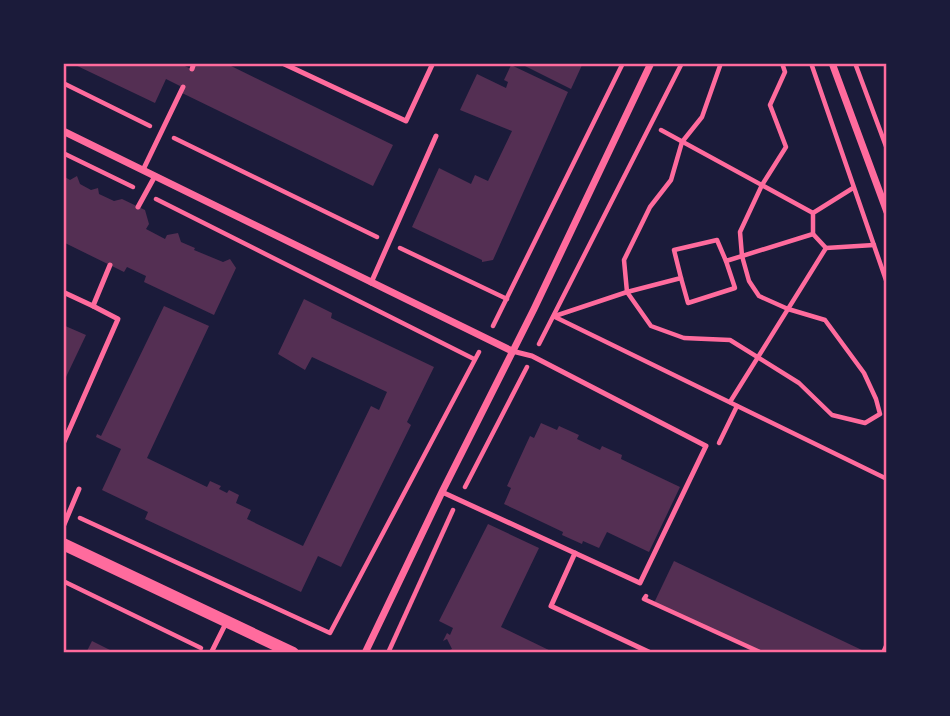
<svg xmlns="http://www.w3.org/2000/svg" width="950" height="716" viewBox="0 0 950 716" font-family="'Noto Serif',serif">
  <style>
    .building { fill: #542f53 }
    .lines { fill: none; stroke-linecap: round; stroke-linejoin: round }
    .path { stroke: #ff6b9d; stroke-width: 4.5 }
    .service { stroke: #ff6b9d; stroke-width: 5 }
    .minor { stroke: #ff6b9d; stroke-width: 7 }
    .tertiary { stroke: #ff6b9d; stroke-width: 12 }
    .neatline { fill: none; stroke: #ff6b9d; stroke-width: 2.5 }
  </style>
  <rect width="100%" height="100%" fill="#1b1b3a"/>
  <g class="building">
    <polygon points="71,63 179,63 193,70 197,63 225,63 393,145 373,186 182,93 184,88 166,79 155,103"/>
    <polygon points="526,63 583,63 571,89 525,66"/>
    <polygon points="511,65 568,92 493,260 482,262 482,260 412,227 439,168 471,184 475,175 488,181 512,131 460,110 477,74 506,88 508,82 504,80"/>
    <polygon points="63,176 70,180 77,176 80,184 91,190 98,188 99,194 114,201 122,199 145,210 149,224 146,229 165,239 167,235 178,233 181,242 195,248 194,250 223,262 230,259 236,268 214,315 144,282 146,276 127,267 124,272 63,242"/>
    <polygon points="304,299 332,313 331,318 434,367 407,422 411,425 341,567 318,556 301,592 145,519 148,512 102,490 121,449 96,437 97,434 101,436 164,306 209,326 147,458 207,487 210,481 221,486 219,489 227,493 229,490 239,495 236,503 251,510 247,519 303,546 371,406 379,410 387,392 312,357 305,370 278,354"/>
    <polygon points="63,325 86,335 66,377 63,375"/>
    <polygon points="541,423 557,430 559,426 579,435 577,439 600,450 602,446 622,455 621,459 680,487 649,552 607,532 599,548 583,541 582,544 562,535 563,532 504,504 511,488 507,486 530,436 534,438"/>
    <polygon points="488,524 539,548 501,627 555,653 461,653 457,651 451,653 448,651 452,649 447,639 443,641 447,633 450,635 453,628 439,621"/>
    <polygon points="674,561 864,651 863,653 762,653 654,603"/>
    <polygon points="92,641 110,650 108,653 86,653"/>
  </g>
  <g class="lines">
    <g class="path">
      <polyline points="721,63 702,117 682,142 671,180 650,207 624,260 627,292 651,326 684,338 730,340 799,383 832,415 865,423 880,414 876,399 864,373 825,320 788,309 759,296 749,281 742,256 740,232 762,185 786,147 770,105 785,72 782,63"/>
      <polyline points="811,63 887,283"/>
      <polyline points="855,63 887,149"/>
      <polyline points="63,83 150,126"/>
      <polyline points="661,130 813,213"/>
      <polyline points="174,138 377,237"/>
      <polyline points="63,153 133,187"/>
      <polyline points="156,199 474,359"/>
      <polyline points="813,234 826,248 874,245"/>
      <polyline points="400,248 507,299"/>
      <polyline points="681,278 688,303 735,288 726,261"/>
      <polyline points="555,316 627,292 681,278 674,250 717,240 726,261 813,234 813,213 853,188"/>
      <polyline points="555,317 887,479"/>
      <polyline points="493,326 623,63"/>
      <polyline points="539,344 682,63"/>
      <polyline points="730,402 826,248"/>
      <polyline points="719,443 737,406"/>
      <polyline points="465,487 527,367"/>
      <polyline points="80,518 330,633 479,352"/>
      <polyline points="63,581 201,648"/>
      <polyline points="646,596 644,599 762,653"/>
      <polyline points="388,653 453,510"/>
      <polyline points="883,653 887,644"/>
    </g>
    <g class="service">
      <polyline points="282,63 406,121 433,63"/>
      <polyline points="192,69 194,63"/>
      <polyline points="143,170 183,87"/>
      <polyline points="138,207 155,176"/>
      <polyline points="371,283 436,136"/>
      <polyline points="63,292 93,306 110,265"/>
      <polyline points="63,444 118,319 93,306"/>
      <polyline points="442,492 640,583 706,446 532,356 512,351"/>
      <polyline points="63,527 79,489"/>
      <polyline points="575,553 551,606 651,653"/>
      <polyline points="211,653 227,621"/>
    </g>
    <g class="minor">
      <polyline points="832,63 887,212"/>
      <polyline points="63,131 512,351"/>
      <polyline points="365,653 442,492 534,309 651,63"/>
    </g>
    <polyline class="tertiary" points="63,544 293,653"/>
  </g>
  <rect width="950" height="716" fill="none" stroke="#1b1b3a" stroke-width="130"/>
  <rect x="65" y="65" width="820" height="586" class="neatline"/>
</svg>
